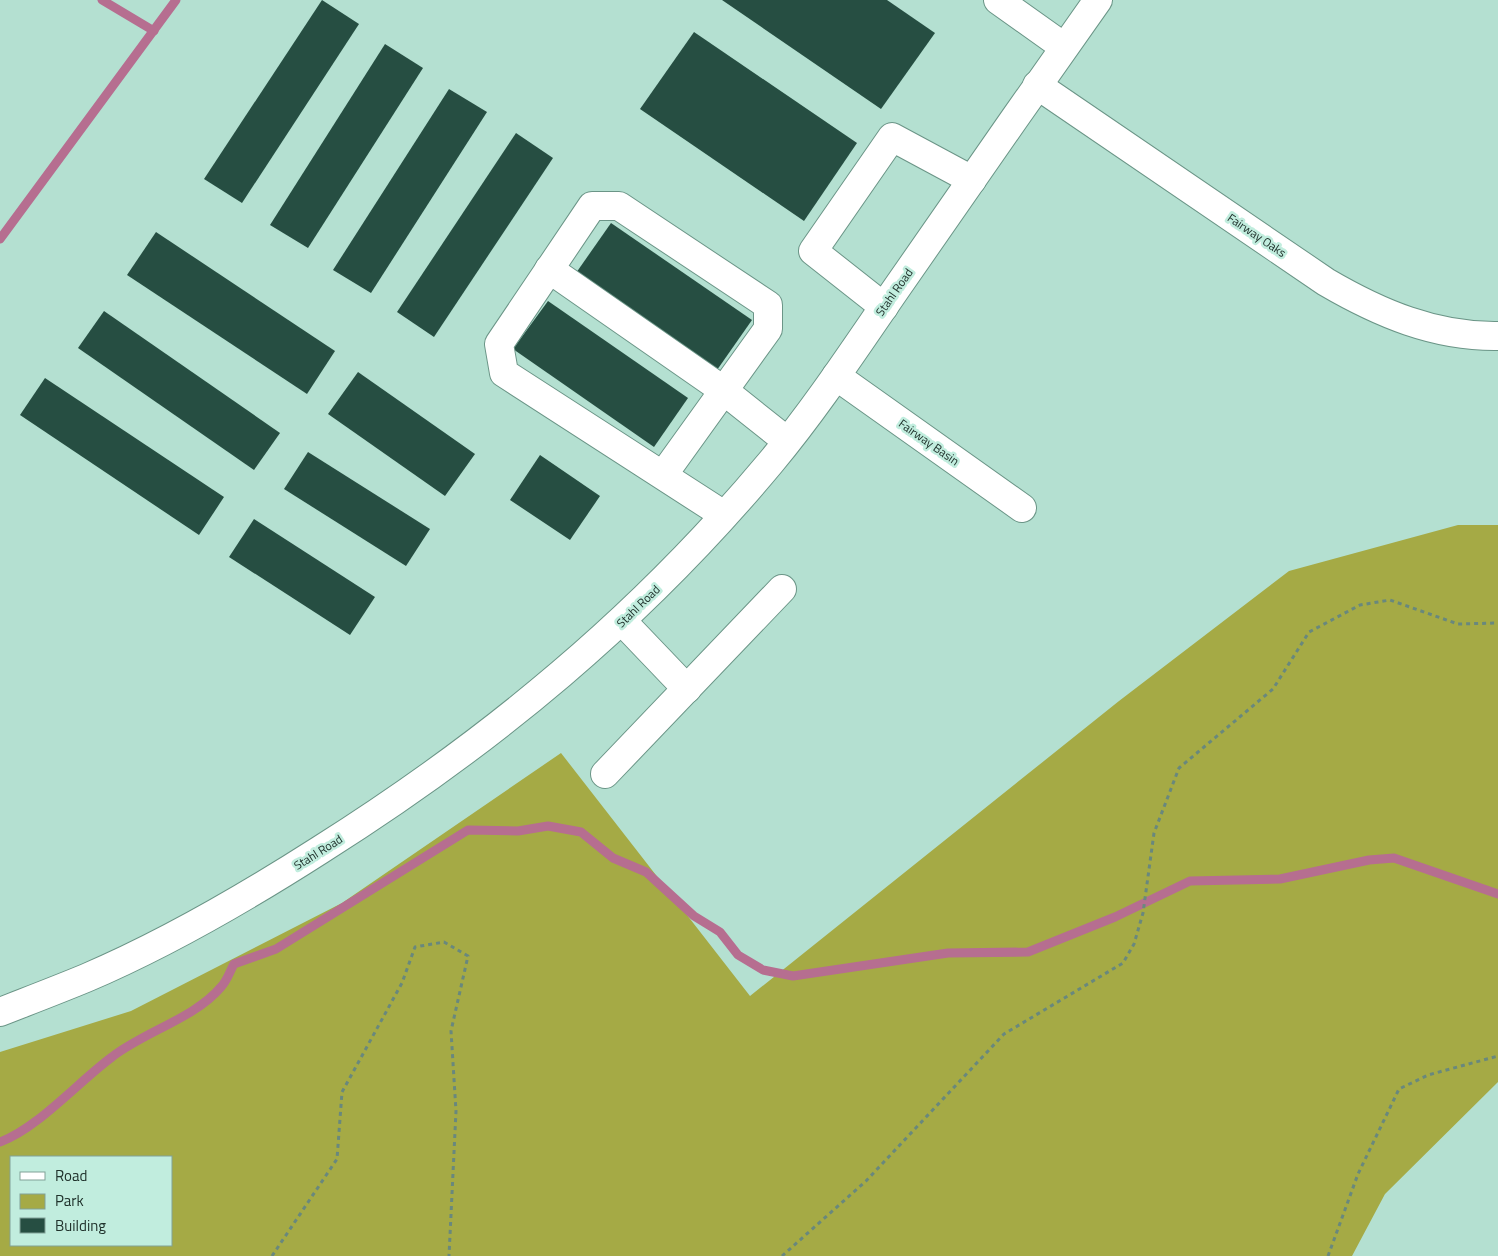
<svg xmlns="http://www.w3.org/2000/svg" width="1498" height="1256" viewBox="0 0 1498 1256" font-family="'Titillium Web',sans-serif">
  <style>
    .green { fill: #a5aa45; fill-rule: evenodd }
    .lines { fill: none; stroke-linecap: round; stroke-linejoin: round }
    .stream { stroke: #b66e90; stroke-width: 9 }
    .building { fill: #264e42 }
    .minor-casing { stroke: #6b9587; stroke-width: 30 }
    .path { stroke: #69887d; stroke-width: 3; stroke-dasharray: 4 4; stroke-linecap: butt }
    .minor { stroke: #fff; stroke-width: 28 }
    .labels { text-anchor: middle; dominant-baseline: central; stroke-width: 5; stroke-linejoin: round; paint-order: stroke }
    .street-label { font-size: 12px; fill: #20322c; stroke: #c1edde }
  </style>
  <rect width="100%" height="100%" fill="#b4e0d1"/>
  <path class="green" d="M1458 525H1498V1082L1385 1194 1352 1256H0V1052L131 1011 342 903 561 753 750 996 1119 701 1289 571ZM11 1157H171V1245H11Z"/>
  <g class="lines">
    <g class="stream">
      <polyline points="102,0 154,31"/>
      <polyline points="0,239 176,0"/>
      <path d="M0 1142C38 1128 78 1082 112 1057 144 1032 195 1018 221 987 227 981 230 971 234 964L276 949 468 830 518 831 548 826 581 832 613 858 646 872 694 916 720 932 738 955 763 970 793 976 948 953 1028 952 1115 917 1190 881 1280 879 1369 860 1394 858 1498 894"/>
    </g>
  </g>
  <g class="building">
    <polygon points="322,0 359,24 242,203 204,179"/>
    <polygon points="722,0 887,0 935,33 881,109"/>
    <polygon points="694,32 857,143 804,221 640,109"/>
    <polygon points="385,44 423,68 308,248 270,225"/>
    <polygon points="449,89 487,112 371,293 333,270"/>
    <polygon points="516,133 553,158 434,337 397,312"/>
    <polygon points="611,223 752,320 717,370 576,273"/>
    <polygon points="156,232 335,351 307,394 127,275"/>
    <polygon points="548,301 688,398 654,447 513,349"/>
    <polygon points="104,311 280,433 254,470 78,348"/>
    <polygon points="358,372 475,454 445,496 328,414"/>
    <polygon points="45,378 224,497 199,535 20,415"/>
    <polygon points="308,452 430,529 406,566 284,489"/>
    <polygon points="540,455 600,496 570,540 510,500"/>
    <polygon points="254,519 375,597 350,635 229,557"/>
  </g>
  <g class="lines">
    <g class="minor-casing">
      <g id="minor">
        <polyline points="998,0 1064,47"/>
        <path d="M1037 85 1326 282C1379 313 1435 337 1498 336"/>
        <polyline points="549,269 723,390 787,441"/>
        <polyline points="884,307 813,251 892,137 972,180"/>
        <polyline points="836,376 1022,508"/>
        <polyline points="663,475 768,329 768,305 619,206 592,206 499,344 504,373 724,515"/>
        <polyline points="622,621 687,689"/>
        <polyline points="605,774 782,589"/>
        <path d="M0 1012C28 1001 57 990 86 978 168 943 245 898 320 850 491 742 641 618 771 462 816 408 856 347 896 289 963 192 1030 96 1098 0"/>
      </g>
    </g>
    <g class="path">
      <polyline points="272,1256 337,1159 342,1092 402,983 415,947 444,942 468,956 451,1031 456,1111 449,1256"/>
      <polyline points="782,1256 866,1181 1004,1034 1123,963 1134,944 1143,913 1154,833 1179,768 1273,689 1309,632 1360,605 1390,600 1458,624 1498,623"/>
      <polyline points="1328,1256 1358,1174 1399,1089 1428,1075 1498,1056"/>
    </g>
    <use href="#minor" class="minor"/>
  </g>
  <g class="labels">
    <g class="street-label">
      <text transform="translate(1257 235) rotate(34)">Fairway Oaks</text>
      <text transform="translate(894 292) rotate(-55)">Stahl Road</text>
      <text transform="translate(929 442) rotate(35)">Fairway Basin</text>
      <text transform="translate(638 606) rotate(-44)">Stahl Road</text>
      <text transform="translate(318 852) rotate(-32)">Stahl Road</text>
    </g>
  </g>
  <rect x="10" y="1156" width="162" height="90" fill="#c1edde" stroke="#81a297"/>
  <rect x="20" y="1172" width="25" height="8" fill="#ffffff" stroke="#81a297"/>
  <text x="55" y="1181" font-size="15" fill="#20322c">Road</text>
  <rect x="20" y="1194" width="25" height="15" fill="#a5aa45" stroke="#81a297"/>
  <text x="55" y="1206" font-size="15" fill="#20322c">Park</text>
  <rect x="20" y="1218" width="25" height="15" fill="#264e42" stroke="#81a297"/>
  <text x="55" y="1231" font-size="15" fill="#20322c">Building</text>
</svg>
